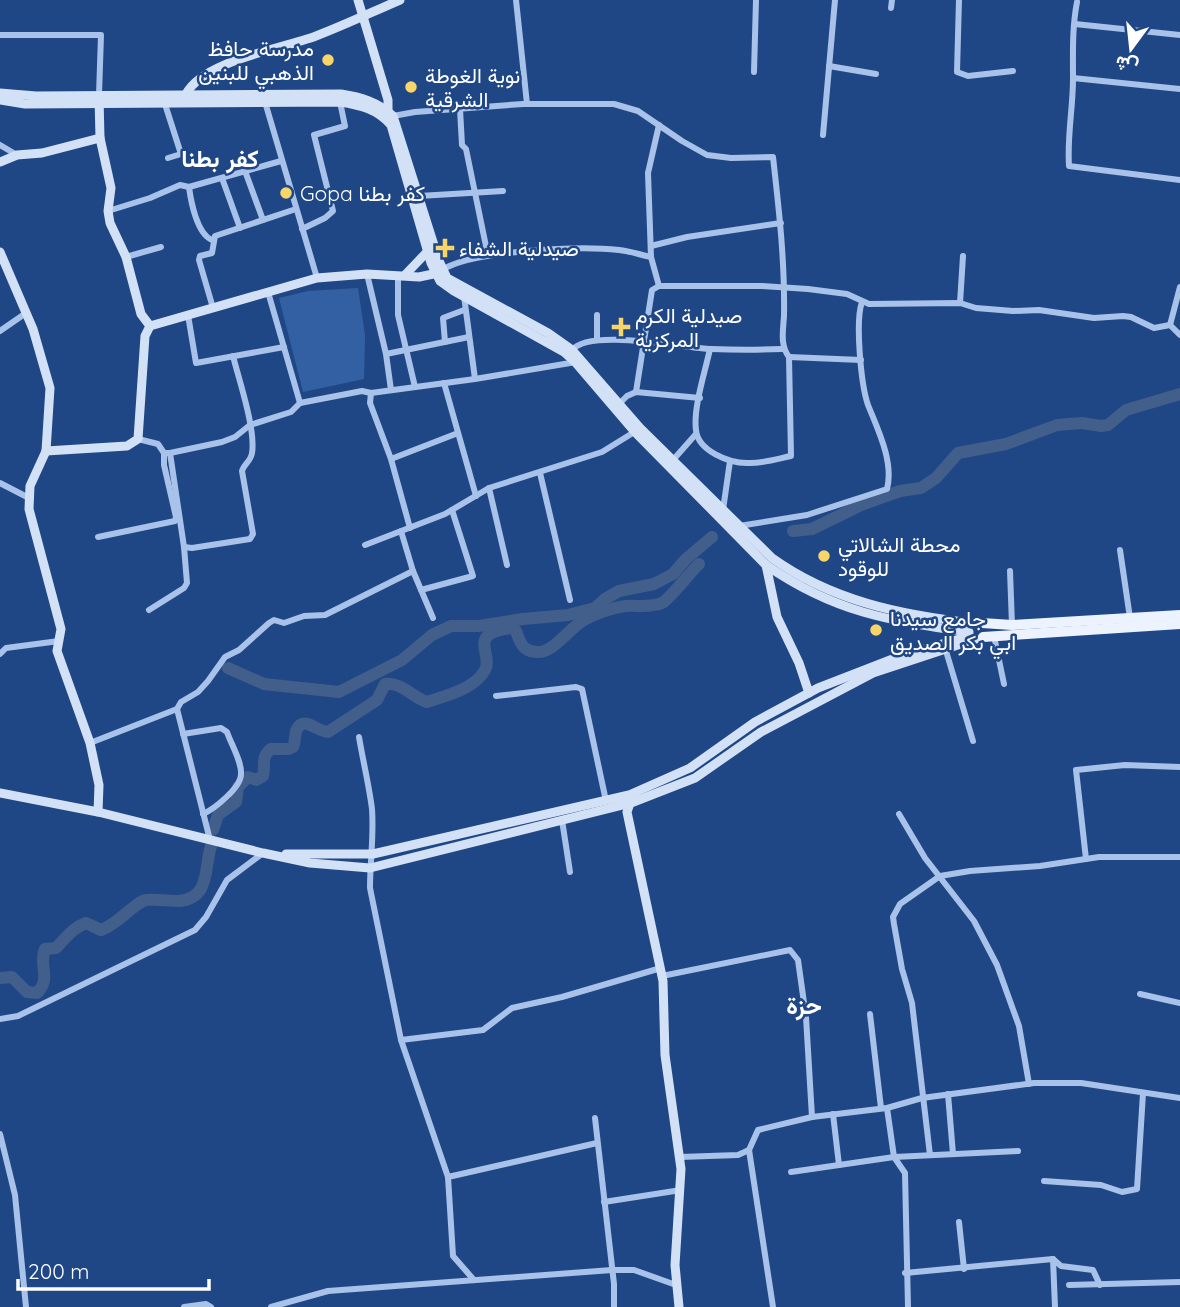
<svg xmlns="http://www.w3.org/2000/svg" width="1180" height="1307" viewBox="0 0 1180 1307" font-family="Quicksand,Vazirmatn,sans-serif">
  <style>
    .green { fill: #3360a2 }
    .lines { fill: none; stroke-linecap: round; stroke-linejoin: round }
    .river { stroke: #425e8b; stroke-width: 12 }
    .street { stroke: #a8c2ea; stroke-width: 6 }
    .secondary { stroke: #d3e1f7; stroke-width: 9 }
    .primary { stroke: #ecf2fe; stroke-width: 10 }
    .poi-dot { fill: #f7d568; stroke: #204785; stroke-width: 2.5 }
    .labels { text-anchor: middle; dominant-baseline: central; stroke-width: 5; stroke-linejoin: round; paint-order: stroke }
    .poi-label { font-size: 21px; fill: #fff; stroke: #204785; text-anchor: start }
    .quarter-label { font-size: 24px; font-weight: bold; fill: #fff; stroke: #204785 }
  </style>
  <rect width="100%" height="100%" fill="#204785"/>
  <polygon class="green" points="358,288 365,335 364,379 303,392 279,298 308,291"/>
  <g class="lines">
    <g class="river">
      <polyline points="793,531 812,529 861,505 900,491 921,488 936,478 958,453 1006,444 1057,425 1082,423 1101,426 1108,425 1126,410 1180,394"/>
      <polyline points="228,668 264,684 339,692 402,660 432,635 451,626 479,626 523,619 568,615 595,608 605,599 619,591 654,584 673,574 686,559 712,537"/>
      <path d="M213 830 218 815 236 802 238 787 248 777 256 780 263 776C266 765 260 758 271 749H289L293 747C296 741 294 735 297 729 304 715 317 732 328 732L377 700 385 684C402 682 412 697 427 702 445 696 475 689 485 670 494 654 465 633 512 628L516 631C520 642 522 651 536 652 553 654 568 629 584 620 595 614 612 608 625 606 636 605 651 608 662 603 670 599 691 571 699 564"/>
      <path d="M0 978 12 977 27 992 37 993C52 978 38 965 45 949L56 948C66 938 72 928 86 923L101 930C117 925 135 902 146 900 156 899 169 901 179 901 211 898 204 867 211 846"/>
    </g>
    <g class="street">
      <polyline points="516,0 527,104"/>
      <polyline points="959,0 957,72 968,76 1013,71"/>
      <path d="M1077 2C1072 28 1073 53 1073 79 1073 108 1067 136 1069 166L1180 180"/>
      <polyline points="891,8 892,0"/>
      <polyline points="1075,24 1180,35"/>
      <polyline points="0,35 101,35 99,95"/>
      <polyline points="829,66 876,74"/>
      <polyline points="754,72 756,0"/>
      <polyline points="1073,78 1180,89"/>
      <polyline points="164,101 181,154 168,158"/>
      <polyline points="265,102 317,278"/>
      <polyline points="460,109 462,145 466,149 488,256"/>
      <path d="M393 116 415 112 523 104H614L638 111 682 141 707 155 731 158 773 157C779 210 785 262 784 316 783 331 780 345 789 357L791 456C777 459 761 464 747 463 729 463 698 451 696 430 693 408 705 372 710 349"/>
      <polyline points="823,135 835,0"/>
      <polyline points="0,145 17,155"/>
      <polyline points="245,171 263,220"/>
      <polyline points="222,178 240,228"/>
      <path d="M189 187C191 202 197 234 212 240"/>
      <polyline points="419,196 503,191"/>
      <polyline points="108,211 150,198 180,185 189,187 281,161"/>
      <polyline points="302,229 325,218 333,211 314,135 345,126 340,102"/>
      <polyline points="651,246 687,237 781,223"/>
      <polyline points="126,257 161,247"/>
      <path d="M442 270C473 250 581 246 619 250 630 251 641 255 651 257"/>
      <polyline points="367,274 386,354 391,390"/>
      <polyline points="398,276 398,315 415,387"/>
      <polyline points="659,286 762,286 808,289 847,294 869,304 960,303 976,308 1013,311 1039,310 1094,318 1123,316 1131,317 1154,328 1170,325"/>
      <polyline points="659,286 651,257 648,173 659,125"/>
      <polyline points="268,292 300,403"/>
      <polyline points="464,296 475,379"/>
      <polyline points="960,303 963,256"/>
      <polyline points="213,308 199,260 200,256 212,253 215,236 296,209"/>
      <polyline points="188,315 196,363 284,347"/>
      <polyline points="1170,325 1180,287"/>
      <polyline points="1170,325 1180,335"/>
      <polyline points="0,331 26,313"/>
      <polyline points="597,340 597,315"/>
      <polyline points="445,342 443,318 464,310"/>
      <path d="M572 350C590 328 683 348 711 349 735 350 759 350 782 349"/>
      <polyline points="386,354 469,337"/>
      <polyline points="789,357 861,360"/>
      <polyline points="444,383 476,496"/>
      <polyline points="636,392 652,290 659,286"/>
      <polyline points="371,393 370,403 391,459 410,528"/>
      <polyline points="620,403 627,396 636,392 700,398"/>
      <polyline points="138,439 158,444 164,453 170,453 222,442 235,437 250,425 291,412 300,403 362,391 371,393 475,379 576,362"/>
      <polyline points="391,459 458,433"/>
      <polyline points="673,460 696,434"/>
      <polyline points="540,473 570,600"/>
      <polyline points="0,483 29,498"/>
      <polyline points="489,488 507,565"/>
      <polyline points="723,510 730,461"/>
      <path d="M739 526 807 515 887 489C894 462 878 430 868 405 861 385 855 321 862 302"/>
      <polyline points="401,531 413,571 433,618"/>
      <polyline points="98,537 175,521 176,517 164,465 164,453"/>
      <polyline points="365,545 445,514 489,488 602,452 636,431"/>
      <path d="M184 547 192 548 250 539 253 534 242 471C244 464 251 461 252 453 256 430 239 380 233 356"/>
      <polyline points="1120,550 1130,618"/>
      <polyline points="1010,571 1012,625"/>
      <polyline points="421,590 473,576 452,510"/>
      <polyline points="149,610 184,588 187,583 184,547 170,453"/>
      <polyline points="994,636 1004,684"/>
      <polyline points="946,651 973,741"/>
      <polyline points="0,654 6,648 59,641"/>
      <polyline points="496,696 576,687 582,689 606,801"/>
      <polyline points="177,709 210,840"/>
      <path d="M183 734 221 728 227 732C231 744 242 762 241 774 241 788 214 809 203 814"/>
      <path d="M359 737C363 761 369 785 372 809 374 836 370 861 370 888L401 1040 448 1177 453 1256 474 1280"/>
      <polyline points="90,743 177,709 181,702 198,692 208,681 225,657 239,650 269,623 274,620 284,623 304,616 325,615 413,571"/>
      <polyline points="899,814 925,858 974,921 997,965 1019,1026 1029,1084"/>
      <polyline points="562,820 570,872"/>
      <polyline points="1086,859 1076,770 1125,765 1180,767"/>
      <polyline points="662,976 790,950 798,960 806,1017 812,1117"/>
      <polyline points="1140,994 1180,1003"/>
      <polyline points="870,1014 881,1108"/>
      <polyline points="0,1019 18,1016 195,930 206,917 227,880 263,853"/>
      <polyline points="401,1040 483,1030 512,1008 562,997 661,968"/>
      <polyline points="948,1094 953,1154"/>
      <polyline points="887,1108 894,1157 905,1173 908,1307"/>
      <polyline points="833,1114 839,1165"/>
      <polyline points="595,1118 614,1284 614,1307"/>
      <polyline points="0,1134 15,1195 26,1307"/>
      <polyline points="749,1150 773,1307"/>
      <polyline points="930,1155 912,1003 902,969 894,924 893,917 900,904 940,876 970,871 1040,866 1099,857 1180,857"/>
      <polyline points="680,1157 738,1155 749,1150 758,1130 812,1117 887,1108 922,1098 1034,1083 1081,1083 1180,1098"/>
      <polyline points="791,1172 894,1157 1018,1151"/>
      <polyline points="448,1177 597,1143"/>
      <polyline points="1044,1181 1101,1185 1122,1192 1137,1189 1143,1093"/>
      <polyline points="604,1202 681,1190"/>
      <polyline points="959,1222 964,1269"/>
      <polyline points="1053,1259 1055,1307"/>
      <polyline points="905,1273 1053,1259 1061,1266 1093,1270 1100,1285"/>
      <polyline points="1069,1285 1180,1282"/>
      <polyline points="184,1307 206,1304 211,1307"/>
      <polyline points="271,1307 328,1291 612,1270 634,1270 676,1285"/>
    </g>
    <g class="secondary">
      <polyline points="358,0 388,100 388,111"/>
      <path d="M0 93 36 96 341 94C361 97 378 102 393 116L439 261 447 278 548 333 572 350 640 428 772 558C832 601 901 615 973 623"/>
      <path d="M186 94C204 60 282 49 316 36 345 25 372 12 400 0"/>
      <path d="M0 100 25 104 340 102C360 105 377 109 391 125L431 263 440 281 454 291 564 352 576 363 635 432 766 565C834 612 889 621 969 632"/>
      <polyline points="0,162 17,155 42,153 100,138"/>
      <polyline points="0,252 33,329 50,388 46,451 30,486 29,509 61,629 57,651 90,743 99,785 98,812"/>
      <polyline points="405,275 428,251"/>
      <polyline points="150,326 317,278 367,274 419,277 438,273"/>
      <polyline points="46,451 127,446 138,439 145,336 150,326 141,314 126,257 110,223 108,211 111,188 100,138 99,97"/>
      <polyline points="766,565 777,617 799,663 809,693"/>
      <polyline points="0,793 98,812 263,853 310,863 370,868 631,803 695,778 761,732 873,673 976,639"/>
      <polyline points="631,800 627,812 663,981 665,1055 681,1169 675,1265 679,1307"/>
      <polyline points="286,854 373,854 629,795 690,768 755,722 818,688 903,655 970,636"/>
    </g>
    <g class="primary">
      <polyline points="982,623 1012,625 1180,615"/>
      <polyline points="983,637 1180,624"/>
    </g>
  </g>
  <g class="poi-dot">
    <circle cx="328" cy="60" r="7"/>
    <circle cx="411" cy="87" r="7"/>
    <circle cx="286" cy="193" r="7"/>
    <path d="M441.5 237.5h7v7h7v7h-7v7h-7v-7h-7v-7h7z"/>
    <path d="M617.5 316.5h7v7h7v7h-7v7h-7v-7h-7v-7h7z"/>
    <circle cx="824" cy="556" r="7"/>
    <circle cx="876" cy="630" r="7"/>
  </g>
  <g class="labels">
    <g class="poi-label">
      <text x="314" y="48" text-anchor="end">مدرسة حافظ<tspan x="314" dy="24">الذهبي للبنين</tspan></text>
      <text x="425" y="75">نوية الغوطة<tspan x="425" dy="24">الشرقية</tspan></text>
      <text x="300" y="193">Gopa كفر بطنا</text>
      <text x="459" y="248">صيدلية الشفاء</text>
      <text x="635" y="315">صيدلية الكرم<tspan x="635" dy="24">المركزية</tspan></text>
      <text x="838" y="544">محطة الشالاتي<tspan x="838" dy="24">للوقود</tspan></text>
      <text x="890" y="618">جامع سيدنا<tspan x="890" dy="24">ابي بكر الصديق</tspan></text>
    </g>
    <g class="quarter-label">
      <text x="220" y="158">كفر بطنا</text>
      <text x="804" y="1005">حزة</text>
    </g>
  </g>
  <g transform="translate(1131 49) rotate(195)" stroke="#204785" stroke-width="5" paint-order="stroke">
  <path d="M0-5L12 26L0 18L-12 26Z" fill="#ffffff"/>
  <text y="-10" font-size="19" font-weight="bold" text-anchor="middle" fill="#ffffff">ش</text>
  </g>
  <path d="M18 1279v10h191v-10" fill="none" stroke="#ffffff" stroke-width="3.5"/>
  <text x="28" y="1279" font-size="21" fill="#ffffff" stroke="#204785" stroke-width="5" paint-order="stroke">200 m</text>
</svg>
